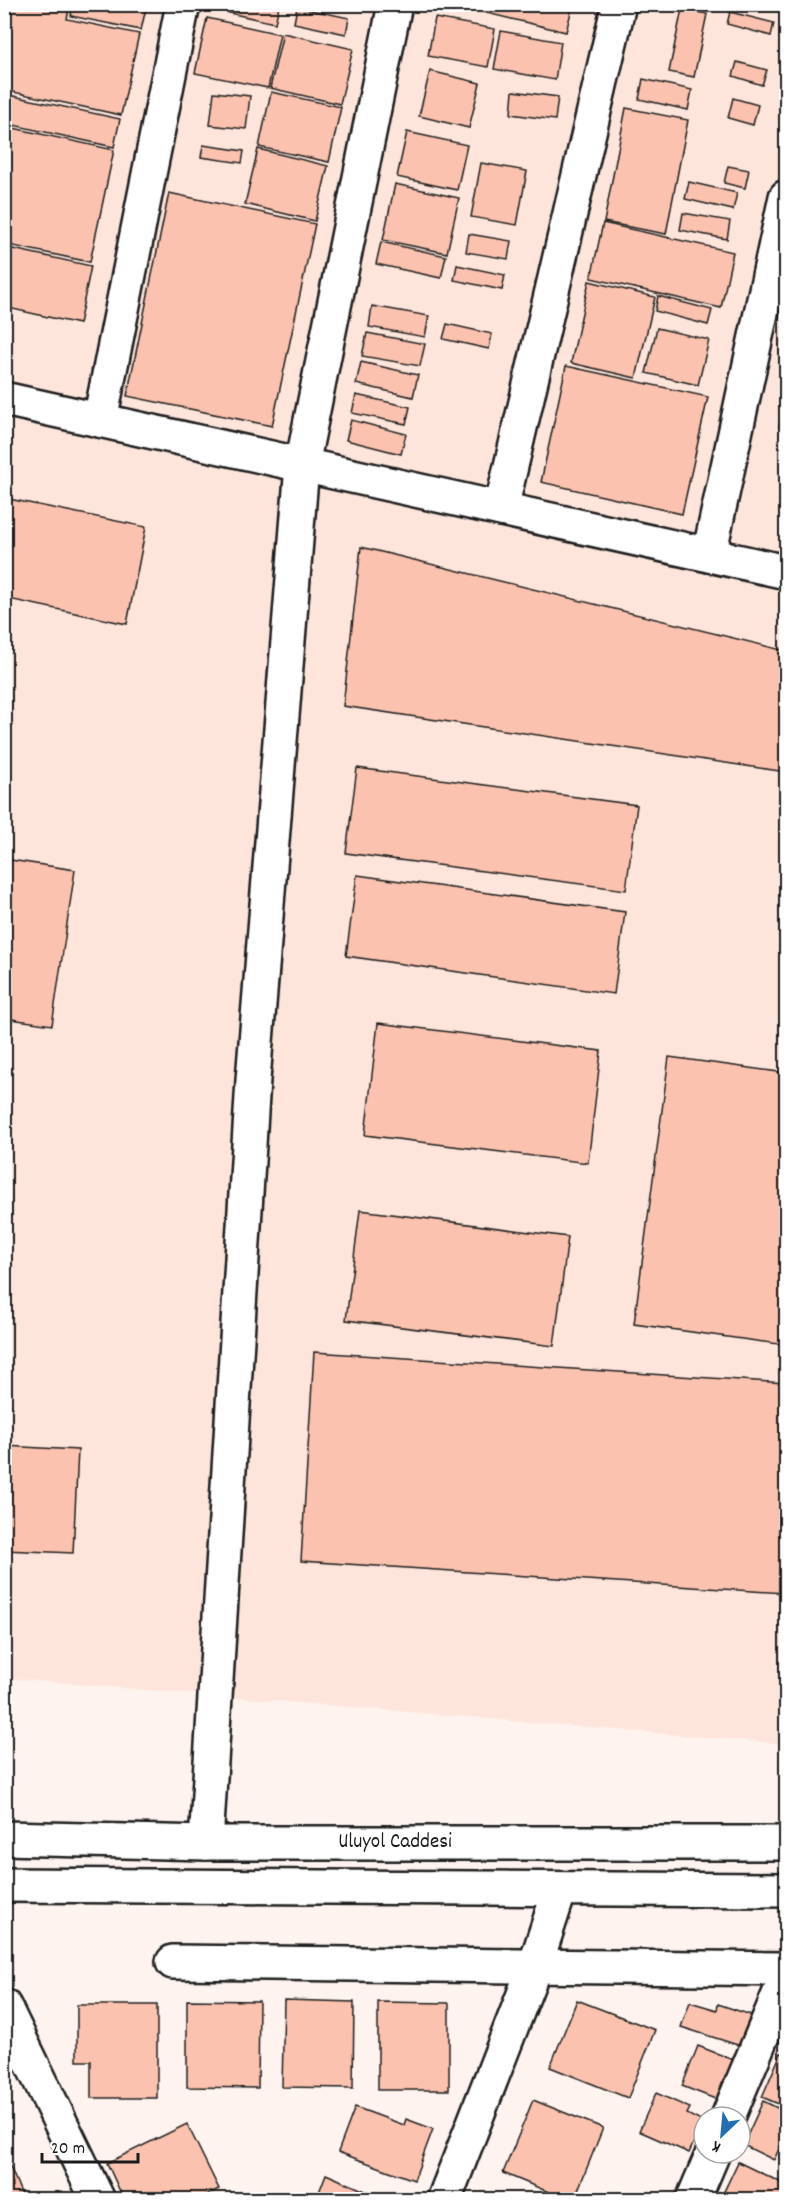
<svg xmlns="http://www.w3.org/2000/svg" width="791" height="2204" viewBox="0 0 791 2204" font-family="Dekko,sans-serif">
  <style>
    .built { fill: #fde5dc }
    .building { fill: #fbc3af; stroke: #1c1c1c; stroke-width: 1.5 }
    .lines { fill: none; stroke-linecap: round; stroke-linejoin: round }
    .minor-casing { stroke: #1c1c1c; stroke-width: 38 }
    .major-casing { stroke: #1c1c1c; stroke-width: 38 }
    .minor { stroke: #fff; stroke-width: 33 }
    .major { stroke: #fff; stroke-width: 33 }
    .labels { text-anchor: middle; dominant-baseline: central; stroke-width: 5; stroke-linejoin: round; paint-order: stroke }
    .street-label { font-size: 21px; fill: #1c1c1c; stroke: #fff }
  </style>
  <rect width="100%" height="100%" fill="#fef3ef"/>
  <filter id="ink" filterUnits="userSpaceOnUse"><feTurbulence type="fractalNoise" baseFrequency=".0167" numOctaves="2"/><feDisplacementMap in="SourceGraphic" scale="12" xChannelSelector="R" yChannelSelector="G"/><feConvolveMatrix kernelMatrix="1 2 1 2 8 2 1 2 1" color-interpolation-filters="sRGB"/></filter>
  <g filter="url(#ink)">
    <polygon class="built" points="4,5 786,5 786,1744 5,1678"/>
    <g class="building">
      <polygon points="4,4 70,4 67,19 139,34 121,115 4,90"/>
      <polygon points="73,4 147,4 141,30 71,16"/>
      <polygon points="231,4 274,4 279,6 275,23 229,13"/>
      <polygon points="449,4 573,4 566,32"/>
      <polygon points="297,7 349,18 346,34 294,23"/>
      <polygon points="682,9 707,14 694,77 669,72"/>
      <polygon points="730,12 774,23 771,36 727,24"/>
      <polygon points="207,18 280,34 268,88 195,73"/>
      <polygon points="435,18 495,29 488,67 428,56"/>
      <polygon points="501,31 561,42 555,80 494,69"/>
      <polygon points="283,33 353,49 340,104 270,88"/>
      <polygon points="737,62 767,70 762,85 733,76"/>
      <polygon points="430,71 480,83 469,128 419,116"/>
      <polygon points="643,79 692,90 688,110 639,99"/>
      <polygon points="513,91 558,97 555,120 511,114"/>
      <polygon points="214,92 250,96 246,129 210,125"/>
      <polygon points="271,92 341,107 329,162 259,147"/>
      <polygon points="4,94 120,119 114,147 4,123"/>
      <polygon points="733,98 758,105 753,125 728,118"/>
      <polygon points="626,108 688,120 666,234 604,222"/>
      <polygon points="4,126 114,150 90,262 4,244"/>
      <polygon points="407,132 467,145 457,190 397,177"/>
      <polygon points="203,145 244,151 242,163 201,157"/>
      <polygon points="258,149 328,166 315,221 245,204"/>
      <polygon points="481,163 527,171 517,225 471,217"/>
      <polygon points="728,166 749,170 745,188 724,183"/>
      <polygon points="689,182 737,193 733,210 685,199"/>
      <polygon points="395,184 459,198 447,253 383,240"/>
      <polygon points="169,193 315,224 272,426 127,396"/>
      <polygon points="683,213 730,221 727,239 680,230"/>
      <polygon points="603,223 733,252 721,308 591,278"/>
      <polygon points="469,234 511,241 508,259 466,252"/>
      <polygon points="381,242 446,256 441,278 376,264"/>
      <polygon points="4,247 91,266 79,324 4,307"/>
      <polygon points="457,265 505,275 502,290 454,280"/>
      <polygon points="589,281 655,297 636,378 571,363"/>
      <polygon points="658,296 712,310 708,325 655,311"/>
      <polygon points="372,306 429,316 425,337 369,327"/>
      <polygon points="447,324 492,334 489,349 443,339"/>
      <polygon points="657,328 709,340 698,385 646,373"/>
      <polygon points="367,333 425,344 420,366 362,356"/>
      <polygon points="361,362 418,375 413,397 356,384"/>
      <polygon points="566,366 708,397 682,514 541,482"/>
      <polygon points="786,394 786,429 779,427"/>
      <polygon points="356,395 410,407 406,424 352,413"/>
      <polygon points="351,420 406,434 401,454 346,440"/>
      <polygon points="4,498 146,527 127,624 4,598"/>
      <polygon points="361,547 786,651 786,772 343,706"/>
      <polygon points="357,768 637,805 626,890 346,853"/>
      <polygon points="4,859 75,870 52,1025 4,1018"/>
      <polygon points="357,875 625,912 614,994 346,956"/>
      <polygon points="378,1023 601,1051 588,1163 365,1135"/>
      <polygon points="669,1057 786,1073 786,1345 634,1324"/>
      <polygon points="360,1210 568,1237 554,1346 346,1320"/>
      <polygon points="314,1352 786,1383 786,1551 784,1593 301,1561"/>
      <polygon points="4,1446 78,1450 73,1553 4,1550"/>
      <polygon points="187,2000 259,2001 258,2088 187,2087"/>
      <polygon points="284,2000 354,2002 353,2088 282,2087"/>
      <polygon points="577,2000 655,2030 628,2098 550,2067"/>
      <polygon points="378,2002 449,2003 449,2090 378,2090"/>
      <polygon points="690,2002 717,2010 718,2004 754,2016 744,2047 681,2027"/>
      <polygon points="77,2005 157,2005 157,2098 91,2098 91,2061 77,2061"/>
      <polygon points="698,2046 739,2062 723,2102 682,2086"/>
      <polygon points="781,2053 786,2055 786,2107 762,2097"/>
      <polygon points="656,2093 690,2108 687,2114 703,2122 689,2153 639,2131"/>
      <polygon points="533,2100 603,2128 574,2200 568,2200 503,2173"/>
      <polygon points="763,2101 786,2112 786,2133 774,2160 743,2145"/>
      <polygon points="355,2107 404,2125 406,2119 433,2129 414,2180 338,2152"/>
      <polygon points="187,2124 219,2189 196,2200 124,2200 107,2163"/>
      <polygon points="4,2152 24,2200 4,2200"/>
      <polygon points="738,2162 786,2185 782,2200 720,2200"/>
      <polygon points="326,2174 386,2200 316,2200"/>
    </g>
    <g class="lines">
      <g class="minor-casing">
        <g id="minor">
          <polyline points="4,399 786,572"/>
          <polyline points="100,420 183,4"/>
          <polyline points="501,509 619,4"/>
          <polyline points="709,555 786,197"/>
          <polyline points="206,1843 253,1080 302,465 395,4"/>
          <polyline points="173,1962 786,1969"/>
          <polyline points="4,2006 98,2200"/>
          <polyline points="728,2117 786,1978"/>
          <polyline points="444,2200 535,1966 560,1889"/>
          <polyline points="693,2200 713,2153"/>
        </g>
      </g>
      <g class="major-casing">
        <g id="major">
          <polyline points="4,1838 206,1843 786,1843"/>
          <polyline points="4,1885 786,1890"/>
        </g>
      </g>
      <use href="#minor" class="minor"/>
      <use href="#major" class="major"/>
    </g>
  </g>
  <g class="labels">
    <g class="street-label">
      <text x="395" y="1843">Uluyol Caddesi</text>
    </g>
  </g>
  <rect width="791" height="2204" fill="none" stroke="#fff" stroke-width="24"/>
  <rect x="12" y="12" width="767" height="2180" fill="none" stroke="#1c1c1c" stroke-width="2" filter="url(#ink)"/>
  <g transform="translate(722 2135) rotate(206)"><circle r="28" fill="#ffffff" stroke="#a4a4a4" stroke-width="1.5"/>
  <path d="M0-4.5L10 22L0 15L-10 22Z" fill="#1f6fb2"/>
  <text y="-9" font-size="16" font-weight="bold" text-anchor="middle" fill="#1c1c1c">K</text>
  </g>
  <path d="M42 2153v9h96v-9" fill="none" stroke="#1c1c1c" stroke-width="3"/>
  <text x="51" y="2153" font-size="18" fill="#1c1c1c" stroke="#ffffff" stroke-width="4.5" paint-order="stroke">20 m</text>
</svg>
